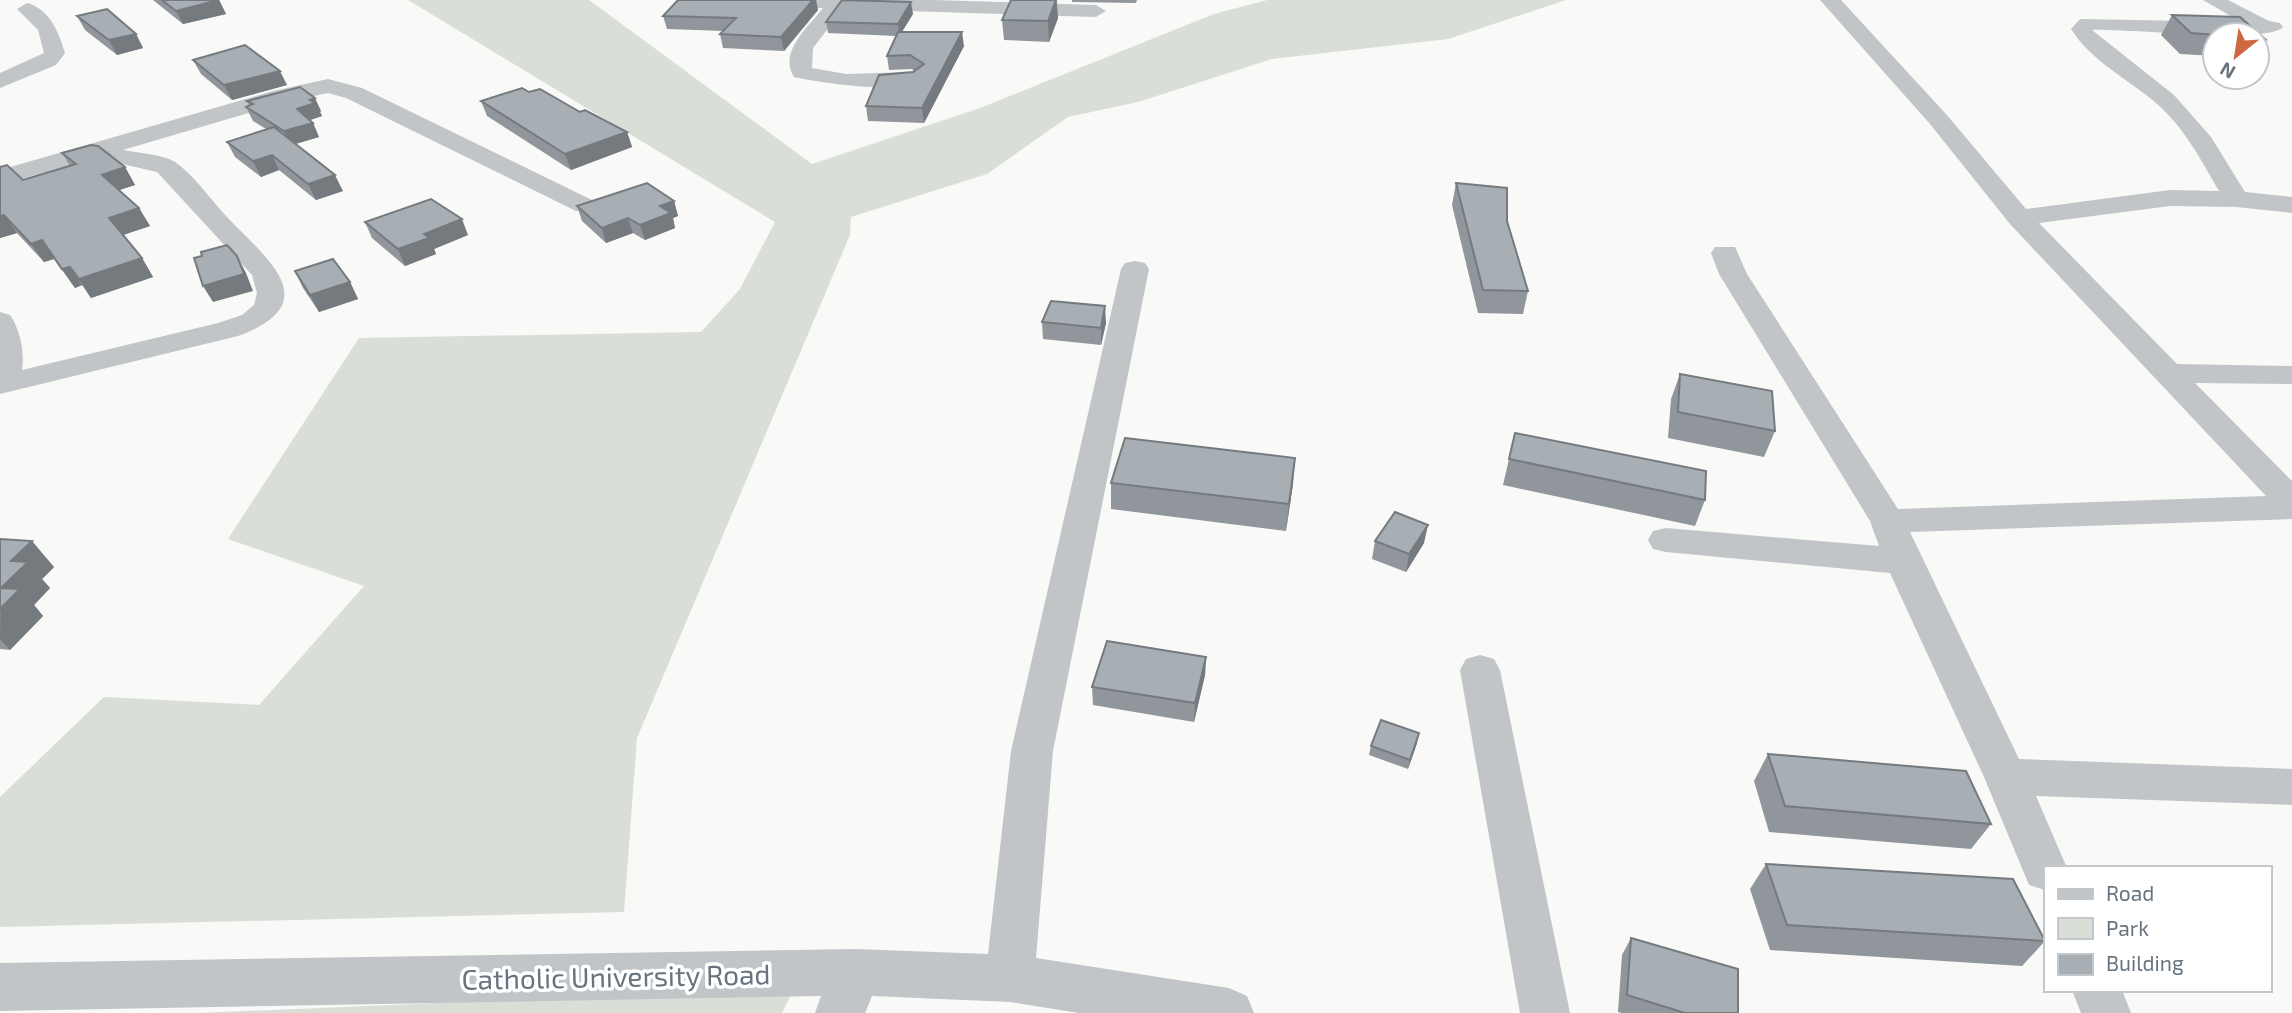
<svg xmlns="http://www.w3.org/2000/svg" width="2292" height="1013" viewBox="0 0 2292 1013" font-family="'Exo 2',sans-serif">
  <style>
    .green { fill: #d9ded7 }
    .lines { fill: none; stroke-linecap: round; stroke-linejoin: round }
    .minor { fill: #c1c5c8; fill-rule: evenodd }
    .wall { fill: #90969b }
    .shaded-wall { fill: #757a7e }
    .building { fill: #a7aeb4; stroke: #757a7e; stroke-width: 2 }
    .labels { text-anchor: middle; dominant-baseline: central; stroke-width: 7; stroke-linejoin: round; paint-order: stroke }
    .near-street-label { font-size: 28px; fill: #67747f; stroke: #fff }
  </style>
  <rect width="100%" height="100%" fill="#f9f9f8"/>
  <g class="green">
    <polygon points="408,0 589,0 812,164 980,108 1214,14 1267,0 1566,0 1448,39 1272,59 1138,102 1068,117 987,174 851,217 850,235 637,738 624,912 0,927 0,797 104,697 259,705 364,586 228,539 359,338 701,332 740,289 775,222"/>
    <polygon points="794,988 782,1013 198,1013"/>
  </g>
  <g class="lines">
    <g class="minor">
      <path d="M741 0H934L1096 5 1106 11 1096 17 843 9 813 48 812 68 846 74 912 72 923 78C910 97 816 82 794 77 778 52 809 26 823 8L751 6Z"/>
      <path d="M1820 0H1841L1946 114 2026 209 2170 190 2219 191C2201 160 2184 127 2156 103 2128 79 2091 61 2071 29L2080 19 2241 22 2203 0H2228L2269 21 2280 23 2283 27C2270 44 2120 28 2092 30L2174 95 2211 137 2245 192 2292 197V213L2236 207 2170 206 2039 223 2177 364 2292 366V384L2195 383 2292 481V519L1910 532 2019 759 2292 769V805L2036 796 2067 868H2045V890L2029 885 1984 777 1890 573 1666 552 1653 549 1648 540 1653 531 1666 528 1879 546 1870 521 1719 274 1711 253 1715 247H1735L1747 274 1898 509 2266 496 2010 224 1930 124Z"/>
      <path d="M27 3C50 9 59 33 65 53L56 65 0 88V73L44 53 38 30 17 9Z"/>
      <path d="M328 79 362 88 594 201 598 206 594 211H576L346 98 328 93 286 102 123 150C138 153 162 154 175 162 192 173 213 202 227 217 268 260 327 303 238 336L0 394V312L10 315C20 329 25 353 22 370L218 323 242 315 254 305 257 293 252 275 157 172 96 158 0 185V170L273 91Z"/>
      <polygon points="1135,261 1145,263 1149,269 1053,751 1036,958 1229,988 1247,996 1254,1013 1079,1013 1010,1002 872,996 865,1013 815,1013 821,996 0,1011 0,963 856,949 988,954 1011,751 1121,269 1125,263"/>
      <polygon points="1480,655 1494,659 1500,670 1570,1013 1520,1013 1460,670 1466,659"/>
      <polygon points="2072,990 2122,990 2131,1013 2081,1013"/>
    </g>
  </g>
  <g class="wall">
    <polygon points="153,0 219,0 226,14 183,24"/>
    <polygon points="678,0 816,0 818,10 784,51 723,48 720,34 724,31 667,29 663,16"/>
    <polygon points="1011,0 1057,0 1058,18 1049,42 1004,40 1002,20"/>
    <polygon points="1072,0 1137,0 1136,3 1072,2"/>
    <polygon points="913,14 902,32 964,46 924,123 868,121 866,106 914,71 912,69 889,70 887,56 896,36 828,33 826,22"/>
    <polygon points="2172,15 2240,17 2265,39 2257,51 2257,35 2215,35 2215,56 2180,54 2161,35"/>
    <polygon points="77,16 136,34 143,48 117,55 85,30"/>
    <polygon points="193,60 287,85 232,100 201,74"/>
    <polygon points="247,101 321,111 320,112 322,116 310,120 313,123 319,137 296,144 343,191 316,200 279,170 261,177 235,157 227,142 266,129 253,121 246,107 250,106"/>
    <polygon points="481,101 580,112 627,132 632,147 571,170 487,116"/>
    <polygon points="62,153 125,167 135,185 119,190 139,208 150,226 123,235 142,258 153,277 91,298 82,285 75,288 54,259 44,262 17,233 0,238 0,167 23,180 70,166"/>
    <polygon points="1456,183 1507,221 1528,291 1523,314 1478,313 1452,205"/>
    <polygon points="674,201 678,216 673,218 675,228 645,240 633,233 606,243 582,221 577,206"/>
    <polygon points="365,222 468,235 434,249 436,254 405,266 372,238"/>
    <polygon points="295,271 350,282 358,299 319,312 303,288"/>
    <polygon points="1042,322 1106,323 1101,345 1043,339"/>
    <polygon points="1680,374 1775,431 1764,457 1668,438 1671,399"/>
    <polygon points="1515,433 1705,500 1695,526 1503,485"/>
    <polygon points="1111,483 1293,484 1286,531 1111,509"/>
    <polygon points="0,539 54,567 42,579 50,588 34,605 43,616 10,650 0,649"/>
    <polygon points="1375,541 1424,543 1406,572 1372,559"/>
    <polygon points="1206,657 1205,675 1194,722 1093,705 1092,687"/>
    <polygon points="1417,743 1408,769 1369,755 1371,746"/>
    <polygon points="1768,754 1991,824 1971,849 1769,832 1754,781"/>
    <polygon points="1766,864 2045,941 2022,966 1770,950 1750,889"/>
    <polygon points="1631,938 1738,1013 1622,1013 1618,1012 1622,955"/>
  </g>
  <g class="shaded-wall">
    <polygon points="219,0 226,14 183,24 176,11"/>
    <polygon points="813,0 816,0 818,10 784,51 781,37"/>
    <polygon points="1056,0 1058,18 1049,42 1048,21"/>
    <polygon points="911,2 913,14 899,36 898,24"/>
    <polygon points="962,32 964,46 924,123 922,108"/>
    <polygon points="136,34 143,48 117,55 109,40"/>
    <polygon points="280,71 287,85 232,100 224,85"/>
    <polygon points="315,98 321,111 320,112 322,116 304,122 297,109 310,100"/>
    <polygon points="313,123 319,137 291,145 284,131"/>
    <polygon points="627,132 632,147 571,170 565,154"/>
    <polygon points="272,155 279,170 261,177 253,161"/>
    <polygon points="125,167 135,185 113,192 102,175"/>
    <polygon points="335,175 343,191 316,200 308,184"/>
    <polygon points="674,201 678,216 673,218 675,228 645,240 640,225 660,206"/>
    <polygon points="139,208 150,226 120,236 109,218"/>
    <polygon points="4,215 17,233 0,238 0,216"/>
    <polygon points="628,218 633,233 606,243 602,228"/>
    <polygon points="462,219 468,235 434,249 436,254 405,266 398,249 424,234"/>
    <polygon points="42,240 54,259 44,262 31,244"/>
    <polygon points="237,256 246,273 253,291 213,302 203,286"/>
    <polygon points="142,258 153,277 91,298 79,279"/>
    <polygon points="70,267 82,285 75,288 62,269"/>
    <polygon points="350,282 358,299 319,312 310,295"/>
    <polygon points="1105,306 1106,323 1101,345 1101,328"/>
    <polygon points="1295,458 1293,484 1286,531 1289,504"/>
    <polygon points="1428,525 1424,543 1406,572 1409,554"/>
    <polygon points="32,541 54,567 42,579 50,588 34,605 43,616 10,650 0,639 1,588 11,561"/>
    <polygon points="1206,657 1205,675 1194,722 1195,703"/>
    <polygon points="1419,733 1417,743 1408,769 1410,760"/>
  </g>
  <g class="building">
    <polygon points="162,0 219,0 176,11"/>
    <polygon points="678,0 813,0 781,37 720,34 736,18 663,16"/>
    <polygon points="842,0 911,2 898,24 826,22"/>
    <polygon points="1011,0 1056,0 1048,21 1002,20"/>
    <polygon points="107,9 136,34 109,40 77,16"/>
    <polygon points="2172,15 2240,17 2265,39 2257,38 2257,35 2218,35 2191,33"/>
    <polygon points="898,32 962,32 922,108 866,106 879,75 913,72 924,64 910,55 887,56"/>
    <polygon points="245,45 280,71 224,85 193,60"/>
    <polygon points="300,87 315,98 310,100 315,103 297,109 313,123 284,131 246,107 253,104 247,101"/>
    <polygon points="522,88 529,92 540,89 580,112 585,110 627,132 565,154 481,101"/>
    <polygon points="274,127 335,175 308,184 272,155 253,161 227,142"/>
    <polygon points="91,145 98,146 125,167 102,175 139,208 109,218 142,258 79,279 70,267 62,269 42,240 31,244 4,215 0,216 0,167 7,165 23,180 76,164 62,153"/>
    <polygon points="647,183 674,201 660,206 671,213 640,225 628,218 602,228 577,206"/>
    <polygon points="1456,183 1507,188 1507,221 1528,291 1483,290"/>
    <polygon points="431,199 462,219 424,234 429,238 398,249 365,222"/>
    <polygon points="227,245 237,256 244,274 203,286 194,258 202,256 201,252"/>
    <polygon points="333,259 350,282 310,295 295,271"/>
    <polygon points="1051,301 1105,306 1101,328 1042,322"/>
    <polygon points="1680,374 1772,391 1775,431 1678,412"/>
    <polygon points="1515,433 1706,471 1705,500 1509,459"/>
    <polygon points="1125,438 1295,458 1289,504 1111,483"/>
    <polygon points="1395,512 1428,525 1409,554 1375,541"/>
    <polygon points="0,539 32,541 11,561 28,562 1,588 20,589 0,609"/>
    <polygon points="1107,641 1206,657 1195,703 1092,687"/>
    <polygon points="1381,720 1419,733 1410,760 1371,746"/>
    <polygon points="1768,754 1966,771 1991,824 1785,806"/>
    <polygon points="1766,864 2013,879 2045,941 1787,925"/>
    <polygon points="1631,938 1738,969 1738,1013 1685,1013 1627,995"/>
  </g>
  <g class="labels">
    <g class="near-street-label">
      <text transform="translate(616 976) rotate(-1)">Catholic University Road</text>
    </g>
  </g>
  <rect x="2044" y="866" width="228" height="126" fill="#ffffff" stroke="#c2c7cc" stroke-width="2"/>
  <rect x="2058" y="889" width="35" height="10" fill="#c1c5c8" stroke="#c2c7cc" stroke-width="2"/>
  <text x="2106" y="901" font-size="21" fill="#67747f">Road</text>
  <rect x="2058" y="918" width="35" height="21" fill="#d9ded7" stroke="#c2c7cc" stroke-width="2"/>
  <text x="2106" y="936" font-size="21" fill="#67747f">Park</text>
  <rect x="2058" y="954" width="35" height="21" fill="#a7aeb4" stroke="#c2c7cc" stroke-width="2"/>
  <text x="2106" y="971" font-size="21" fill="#67747f">Building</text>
  <g transform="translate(2236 56) rotate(210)"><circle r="33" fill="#ffffff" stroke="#c2c7cc" stroke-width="2"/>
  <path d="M0-5L12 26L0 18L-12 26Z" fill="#ce6843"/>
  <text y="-10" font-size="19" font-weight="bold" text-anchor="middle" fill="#67747f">N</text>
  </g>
</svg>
